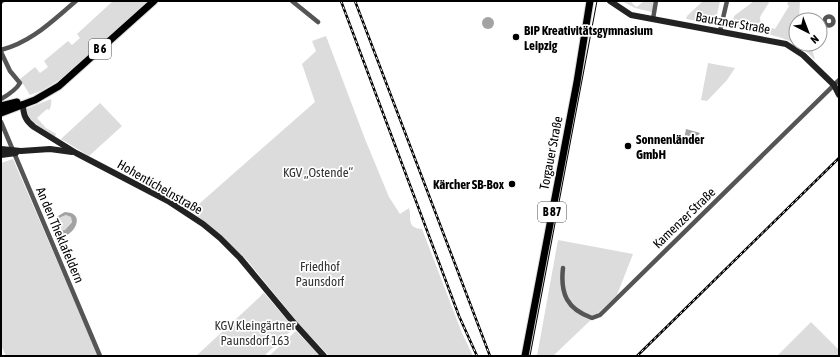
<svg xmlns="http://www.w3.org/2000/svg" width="840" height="357" viewBox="0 0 840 357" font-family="'Asap Condensed',sans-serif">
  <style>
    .green { fill: #dcdcdc }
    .water { fill: #a3a3a3; fill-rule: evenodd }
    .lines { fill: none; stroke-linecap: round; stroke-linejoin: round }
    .primary-casing { stroke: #dbdbdb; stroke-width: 9 }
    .street { stroke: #555; stroke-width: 4.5 }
    .secondary { stroke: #222; stroke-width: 6 }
    .primary { stroke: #000; stroke-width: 7 }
    .tram { stroke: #000; stroke-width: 1 }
    .rail-casing { stroke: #000; stroke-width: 2.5 }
    .rail { stroke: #fff; stroke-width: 1; stroke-dasharray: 3; stroke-linecap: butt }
    .poi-dot { fill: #000; stroke: #fff; stroke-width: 1.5 }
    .labels { text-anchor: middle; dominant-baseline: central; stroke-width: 3.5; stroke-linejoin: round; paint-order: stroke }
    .shield { fill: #fff; stroke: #4c4c4c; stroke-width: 1 }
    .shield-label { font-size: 12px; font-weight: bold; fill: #000 }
    .street-label { font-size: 13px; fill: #000; stroke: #fff }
    .poi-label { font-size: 13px; font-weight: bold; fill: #000; stroke: #fff; text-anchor: start }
    .park-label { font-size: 13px; fill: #333; stroke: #fff }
  </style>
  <rect width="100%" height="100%" fill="#fff"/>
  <g class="green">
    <polygon points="113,1 148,1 64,77 41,91 30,95 20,79 35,67 40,73 48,67 44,61 68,41 72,45 80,38 77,34"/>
    <polygon points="622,1 630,1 636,7 638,6 644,1 654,1 652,12 635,8"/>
    <polygon points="703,1 720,1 715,24 686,19 687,16"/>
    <path d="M754 1H770L760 17 761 26 770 32 772 28 775 29 789 6 787 4 789 1H800L799 20H796V44H811L815 60C810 55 805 50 799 46 781 34 753 32 732 27L734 16Z"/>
    <path d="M326 36 365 139 389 197 400 214 409 208C412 218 406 228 422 229L462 333 473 356H329L299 324 246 259 205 222 191 211 315 102 302 64 316 51 312 41Z"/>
    <polygon points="708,63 735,68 727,80 707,101 701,100"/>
    <path d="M51 99C52 101 51 108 49 110L47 109 37 118 46 128 56 134 55 137C44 129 29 123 26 109Z"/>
    <polygon points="100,103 122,126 89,156 61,139"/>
    <polygon points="13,159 98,356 6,356 1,345 1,163"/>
    <polygon points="66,215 71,217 72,221 65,230 59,231 57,229 57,222 61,217"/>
    <polygon points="558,240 633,254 617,295 553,356 537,356"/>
    <polygon points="264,293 294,328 264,356 196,356"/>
    <polygon points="811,322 839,350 839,356 777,356"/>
    <polygon points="296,331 320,356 269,356"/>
  </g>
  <g class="water">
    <circle cx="488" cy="23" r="6"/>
    <polygon points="686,129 700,133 692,142 684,140"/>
    <path d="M65 212C87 213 74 236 61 237 47 227 52 218 65 212ZM66 215 71 217 72 222 65 230 59 231 57 229V222L61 217Z"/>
  </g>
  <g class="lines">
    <g class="primary-casing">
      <g id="primary">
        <polyline points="1,106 17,102"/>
        <polyline points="1,113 35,100 59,86 154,1"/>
        <polyline points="525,356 577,82 590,1"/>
      </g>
    </g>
    <g class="street">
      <polyline points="292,1 318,22"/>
      <polyline points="1,2 2,1"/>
      <circle cx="829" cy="21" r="4.5"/>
      <polyline points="653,19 656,1"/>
      <polyline points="720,31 727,1"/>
      <path d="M1 50C32 42 52 21 76 1"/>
      <path d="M1 52 10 71 20 83C16 90 8 95 1 99"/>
      <polyline points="1,122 100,356"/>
      <path d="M563 268C560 294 567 309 592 318L600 315 839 80"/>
    </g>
    <g class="secondary">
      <polyline points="610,1 631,15 786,44 803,55 834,85 839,95"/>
      <path d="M23 104C23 115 26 121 34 127L76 153 168 201 203 224 220 238 240 258 294 323 324 356"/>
      <polyline points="1,149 21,151 50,149 72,152"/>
      <polyline points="1,155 16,153"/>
    </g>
    <use href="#primary" class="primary"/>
    <polyline class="tram" points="530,356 597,1"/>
    <g class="rail-casing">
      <g id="rail">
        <polyline points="341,1 459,316 477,356"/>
        <polyline points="355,1 490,356"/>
        <polyline points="637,356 839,158"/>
      </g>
    </g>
    <use href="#rail" class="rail"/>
  </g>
  <g class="poi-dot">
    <circle cx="516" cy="37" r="4"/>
    <circle cx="628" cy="146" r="4"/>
    <circle cx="512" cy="184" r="4"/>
  </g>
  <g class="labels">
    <g class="shield">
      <rect x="89" y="39" width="22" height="20" rx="3"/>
      <rect x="538" y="202" width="28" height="20" rx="3"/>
    </g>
    <g class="shield-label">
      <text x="100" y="49">B 6</text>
      <text x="552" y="212">B 87</text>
    </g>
    <g class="street-label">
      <text transform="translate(733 23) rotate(10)">Bautzner Straße</text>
      <text transform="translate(551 153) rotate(-79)">Torgauer Straße</text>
      <text transform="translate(160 187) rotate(30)">Hohentichelnstraße</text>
      <text transform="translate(684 218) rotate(-44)">Kamenzer Straße</text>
      <text transform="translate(60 235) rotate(67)">An den Theklafeldern</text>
    </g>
    <g class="poi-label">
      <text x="524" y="30">BIP Kreativitätsgymnasium<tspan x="524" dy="15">Leipzig</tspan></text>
      <text x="636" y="139">Sonnenländer<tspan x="636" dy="15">GmbH</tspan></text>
      <text x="504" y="184" text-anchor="end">Kärcher SB-Box</text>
    </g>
    <g class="park-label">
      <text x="318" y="172">KGV „Ostende“</text>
      <text x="320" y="266">Friedhof<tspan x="320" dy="15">Paunsdorf</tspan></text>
      <text x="255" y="325">KGV Kleingärtner<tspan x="255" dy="15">Paunsdorf 163</tspan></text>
    </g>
  </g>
  <rect width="840" height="357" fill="none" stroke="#000000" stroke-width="4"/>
  <g transform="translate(808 32) rotate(138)"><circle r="19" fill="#ffffff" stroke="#999999"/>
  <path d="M0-3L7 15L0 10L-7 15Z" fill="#000000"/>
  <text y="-6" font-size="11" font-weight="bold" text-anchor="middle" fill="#000000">N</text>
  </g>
</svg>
